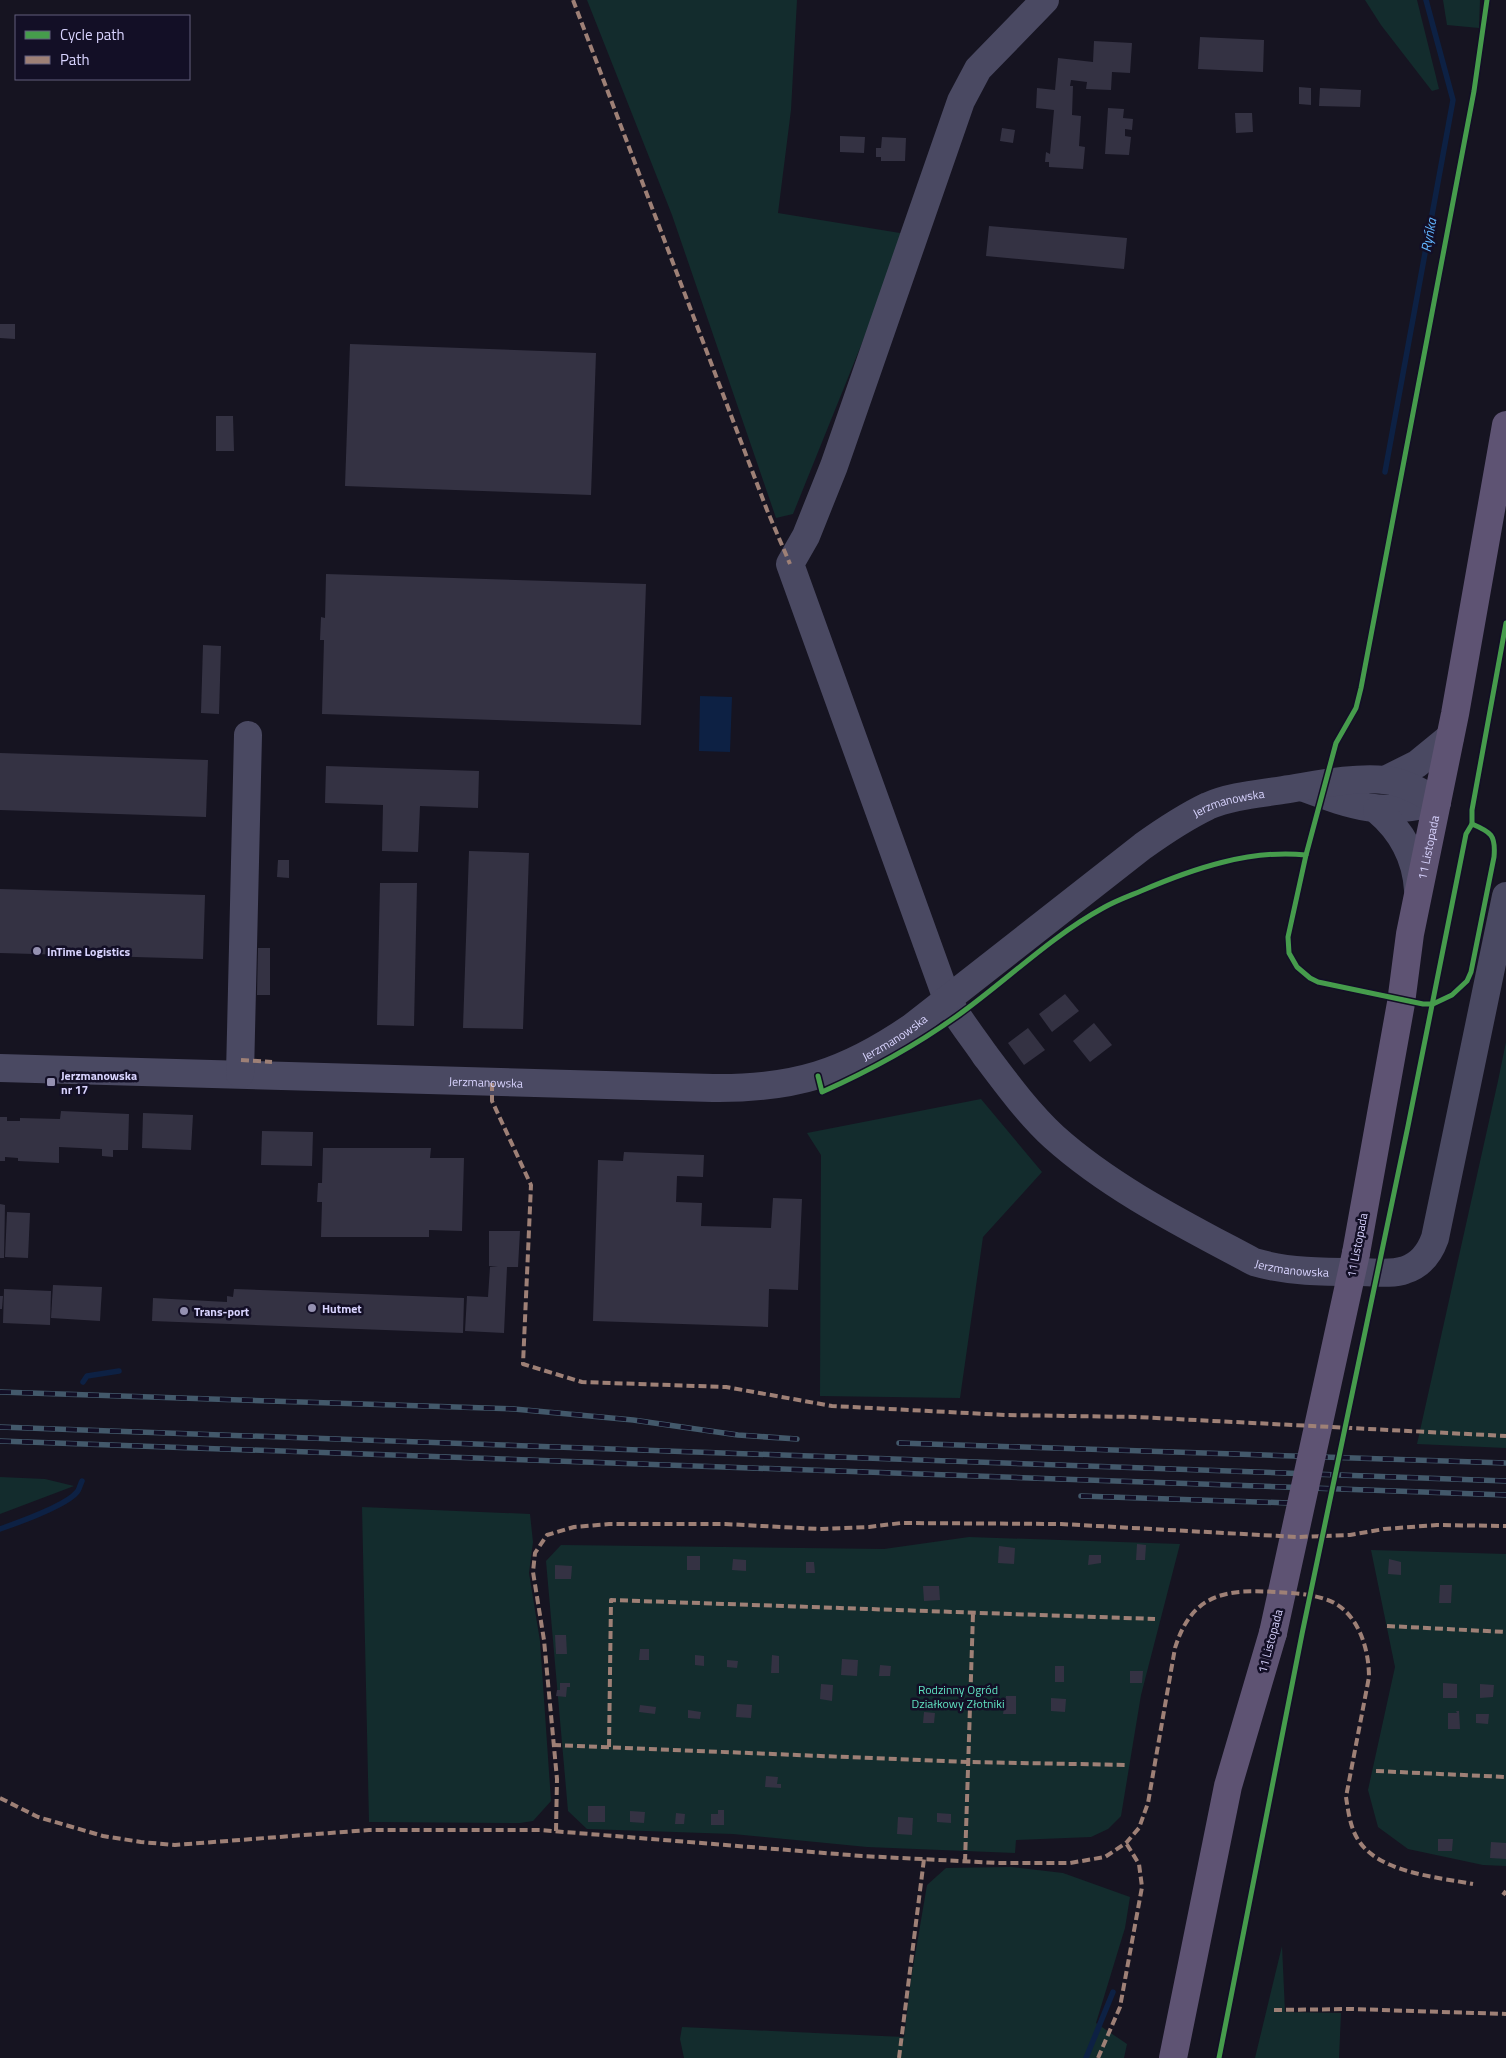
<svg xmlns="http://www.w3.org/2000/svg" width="1506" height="2058" viewBox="0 0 1506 2058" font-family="'Titillium Web',sans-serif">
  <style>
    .green { fill: #132c2d }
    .water { fill: #0d2144 }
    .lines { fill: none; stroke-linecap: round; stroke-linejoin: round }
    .stream { stroke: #0d2144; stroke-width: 5.5 }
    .building { fill: #343243 }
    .minor { stroke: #4a4962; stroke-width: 28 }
    .major { stroke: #5e5373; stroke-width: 28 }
    .rail-casing { stroke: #43596b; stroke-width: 5.5 }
    .rail { stroke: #130f26; stroke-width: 4; stroke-dasharray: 11; stroke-linecap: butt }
    .major-bridge { stroke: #5e5373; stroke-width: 28 }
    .quiet { stroke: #9e8076; stroke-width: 4; stroke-dasharray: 8 4; stroke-linecap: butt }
    .cycleway-casing { stroke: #130f26; stroke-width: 8 }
    .cycleway { stroke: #469c4c; stroke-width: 5 }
    .poi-dot { fill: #9591b1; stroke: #130f26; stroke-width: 2 }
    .labels { text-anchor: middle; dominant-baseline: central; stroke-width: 5; stroke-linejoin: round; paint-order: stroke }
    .street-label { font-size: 12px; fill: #d9d4ff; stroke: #130f26 }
    .poi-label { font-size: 12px; font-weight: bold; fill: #d9d4ff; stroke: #130f26; text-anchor: start }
    .park-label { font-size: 12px; fill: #5fe0c0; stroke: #130f26 }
    .water-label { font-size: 14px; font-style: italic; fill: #62b6ff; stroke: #130f26 }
  </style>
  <rect width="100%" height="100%" fill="#161421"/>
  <g class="green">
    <polygon points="587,0 797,0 791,110 778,213 906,234 793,514 776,518 672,215"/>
    <polygon points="1365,0 1417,0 1439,89 1432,91 1381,25"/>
    <polygon points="1443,0 1480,0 1479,28 1447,25"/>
    <polygon points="1506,1042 1506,1448 1417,1444 1498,1081"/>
    <polygon points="981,1099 1042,1172 983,1237 960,1398 820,1396 821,1155 807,1133"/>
    <polygon points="0,1477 45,1479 74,1486 0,1514"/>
    <polygon points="362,1507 530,1514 533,1542 529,1573 540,1641 551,1801 533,1821 520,1823 369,1822"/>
    <polygon points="969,1537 1180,1544 1141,1695 1121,1816 1108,1829 1091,1837 1016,1840 1015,1853 867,1847 733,1834 587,1829 568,1811 546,1561 561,1545 884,1549"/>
    <polygon points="1371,1550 1506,1554 1506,1866 1483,1865 1408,1849 1378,1827 1368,1790 1395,1667"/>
    <polygon points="1011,1867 1063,1873 1130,1897 1125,1928 1096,2023 1127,2044 1124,2058 684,2058 680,2039 682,2027 904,2037 911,1979 927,1885 946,1868"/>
    <polygon points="1282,1946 1285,2012 1341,2013 1339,2058 1255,2058"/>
  </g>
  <polygon class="water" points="700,696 732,697 730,752 699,751"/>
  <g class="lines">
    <g class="stream">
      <polyline points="1385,472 1453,100 1426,0"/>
      <polyline points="83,1382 87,1376 119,1371"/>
      <path d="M0 1529C17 1523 66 1506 77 1492 79 1490 80 1485 82 1481"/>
      <polyline points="1086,2058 1113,1992"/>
    </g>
  </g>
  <g class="building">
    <polygon points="1200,37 1264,40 1263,72 1198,69"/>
    <polygon points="1094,41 1132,43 1130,73 1112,72 1111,90 1086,89 1087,82 1071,80 1070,86 1073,86 1072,115 1081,116 1079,146 1085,147 1083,169 1049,167 1049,162 1045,162 1046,152 1050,154 1054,110 1036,108 1037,88 1055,90 1058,58 1093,62"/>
    <polygon points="1299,87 1311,88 1311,105 1299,104"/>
    <polygon points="1320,88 1361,90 1360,107 1319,106"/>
    <polygon points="1108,108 1124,109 1123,118 1133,119 1132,130 1125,129 1125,136 1131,137 1129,155 1105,154"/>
    <polygon points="1235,113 1252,113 1253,132 1236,133"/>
    <polygon points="1002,128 1015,130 1013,143 1000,141"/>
    <polygon points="840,136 865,137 864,153 840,152"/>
    <polygon points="882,137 906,138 905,161 881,161 881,157 876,157 876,148 881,148"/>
    <polygon points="989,226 1127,238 1124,269 986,256"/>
    <polygon points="0,324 15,324 15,339 0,338"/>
    <polygon points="350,344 596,353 591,495 345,486"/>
    <polygon points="216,416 233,416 234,451 216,451"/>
    <polygon points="326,574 646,584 641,725 322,714 324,640 320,640 321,617 325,618"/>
    <polygon points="203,645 221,646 219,714 201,713"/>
    <polygon points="0,753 208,760 206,817 0,810"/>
    <polygon points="326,766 479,771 478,808 420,806 418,852 382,851 383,805 325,803"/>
    <polygon points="469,851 529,853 523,1029 463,1028"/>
    <polygon points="278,860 289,860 289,878 277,877"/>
    <polygon points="380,883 417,883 414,1026 377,1025"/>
    <polygon points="0,889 205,895 203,959 0,953"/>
    <polygon points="258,948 270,948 270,995 257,995"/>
    <polygon points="1065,994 1079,1011 1052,1032 1039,1014"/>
    <polygon points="1094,1023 1112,1045 1090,1062 1073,1041"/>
    <polygon points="1028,1028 1045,1050 1024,1065 1008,1043"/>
    <polygon points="61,1111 129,1114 128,1150 113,1150 113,1157 102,1156 102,1149 59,1147 59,1163 18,1161 18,1158 5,1157 5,1161 0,1161 0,1117 7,1117 7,1121 20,1121 20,1118 60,1119"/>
    <polygon points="143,1113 193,1115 191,1150 142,1148"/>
    <polygon points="262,1131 313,1132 312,1166 261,1165"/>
    <polygon points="323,1148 431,1148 430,1158 464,1158 462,1231 429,1230 429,1237 321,1237 322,1202 317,1202 318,1183 322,1183"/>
    <polygon points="624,1152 704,1155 703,1177 677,1176 676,1202 702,1203 701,1226 771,1228 773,1198 802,1199 798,1290 769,1289 768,1327 593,1321 598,1160 623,1161"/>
    <polygon points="0,1204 5,1205 4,1258 0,1258"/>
    <polygon points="7,1212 30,1213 28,1258 5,1257"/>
    <polygon points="489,1231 520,1231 518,1267 507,1267 504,1333 465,1331 467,1296 488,1297 490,1267 498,1267 489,1266"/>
    <polygon points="53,1285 102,1287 100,1321 51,1318"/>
    <polygon points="4,1289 51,1291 50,1325 3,1323"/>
    <polygon points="234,1289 464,1298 463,1333 152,1321 153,1298 227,1302 227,1296 233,1297"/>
    <polygon points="0,1296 3,1296 2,1309 0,1309"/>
    <polygon points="1137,1544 1146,1545 1145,1560 1136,1560"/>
    <polygon points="999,1546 1015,1548 1014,1564 998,1563"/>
    <polygon points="1089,1555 1101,1555 1101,1563 1088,1565"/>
    <rect x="687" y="1556" width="13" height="14"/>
    <polygon points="733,1559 746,1560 746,1571 732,1570"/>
    <polygon points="1389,1559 1401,1562 1401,1575 1388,1574"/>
    <polygon points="806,1562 814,1562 815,1573 806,1573"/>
    <polygon points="555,1565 572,1566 571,1579 555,1579"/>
    <polygon points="1440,1585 1452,1585 1451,1603 1439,1603"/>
    <polygon points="923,1586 939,1586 940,1600 924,1601"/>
    <polygon points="555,1635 566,1635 567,1654 556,1654"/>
    <polygon points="640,1649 649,1649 649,1660 639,1660"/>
    <polygon points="695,1655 704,1656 704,1666 695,1665"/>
    <polygon points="772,1655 779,1656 779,1673 771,1673"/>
    <polygon points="842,1659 858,1660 857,1676 841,1675"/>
    <polygon points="727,1660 738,1661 737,1668 727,1667"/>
    <polygon points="880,1665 891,1666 890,1676 879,1676"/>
    <rect x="1055" y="1666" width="9" height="16"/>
    <polygon points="1130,1671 1143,1671 1142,1683 1130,1683"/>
    <polygon points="560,1683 570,1683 570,1687 567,1687 566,1697 556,1696 557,1690 560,1690"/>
    <polygon points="1443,1683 1457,1684 1457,1698 1443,1698"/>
    <polygon points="821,1684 833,1685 832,1701 820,1699"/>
    <polygon points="1480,1684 1494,1685 1493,1697 1480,1698"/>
    <polygon points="1006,1696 1016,1696 1016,1714 1003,1714"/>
    <polygon points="1051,1698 1066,1699 1065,1712 1051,1711"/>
    <polygon points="737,1704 752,1705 751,1718 736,1717"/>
    <polygon points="640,1705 656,1707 655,1714 639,1712"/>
    <polygon points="688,1710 701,1712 700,1719 688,1718"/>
    <polygon points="1456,1711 1459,1711 1460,1729 1448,1729 1448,1713 1457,1713"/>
    <polygon points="924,1712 935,1713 934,1723 923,1723"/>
    <polygon points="1476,1714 1489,1714 1488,1724 1476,1723"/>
    <polygon points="766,1776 778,1777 777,1784 781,1784 781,1788 765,1787"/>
    <rect x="588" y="1806" width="17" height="16"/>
    <polygon points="718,1810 724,1810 724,1825 711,1825 711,1814 718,1814"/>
    <polygon points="630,1811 645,1812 644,1823 630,1822"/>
    <polygon points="676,1813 685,1814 684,1824 675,1824"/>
    <polygon points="937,1813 951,1814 951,1823 937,1822"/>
    <polygon points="898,1817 913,1818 912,1835 897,1834"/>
    <polygon points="1438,1839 1453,1839 1452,1851 1438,1851"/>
    <polygon points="1491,1842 1506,1843 1506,1859 1490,1858"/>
  </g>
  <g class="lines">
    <g class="minor">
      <path id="s1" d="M1045 0 978 69 961 101 834 466 806 536 790 564 947 999C958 1019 972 1036 985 1055 1006 1083 1028 1113 1054 1137 1112 1189 1185 1225 1254 1262 1288 1272 1323 1272 1360 1272 1374 1272 1391 1275 1405 1270 1421 1265 1430 1252 1435 1238L1506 896"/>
      <polyline points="1385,780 1417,764 1450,737"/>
      <path d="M1304 788C1355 807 1382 816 1437 802"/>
      <path d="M1377 810C1402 831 1416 857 1418 890"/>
      <path id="s2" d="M0 1068 713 1088C794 1089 845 1073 912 1027L1143 846C1164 831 1185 817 1208 806 1231 796 1258 794 1283 790 1316 785 1351 777 1385 780 1403 782 1422 792 1437 802"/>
      <polyline points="240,1074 248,735"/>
    </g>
    <g class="major">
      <path id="s3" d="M1356 1253 1401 1003 1410 934 1455 714 1506 425"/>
      <polyline points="1173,2058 1228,1786 1273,1633"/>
    </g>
    <g class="rail-casing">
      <g id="rail">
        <polyline points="0,1392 514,1409 633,1420 738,1435 797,1439"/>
        <polyline points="0,1427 1506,1481"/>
        <polyline points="0,1441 1506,1495"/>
        <polyline points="899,1443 1506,1463"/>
        <polyline points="1081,1496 1289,1503"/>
      </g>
    </g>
    <use href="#rail" class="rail"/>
    <polyline class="major-bridge" points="1273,1633 1356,1253"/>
    <g class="quiet">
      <polyline points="573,0 767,510 790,564"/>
      <polyline points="241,1060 272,1062"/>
      <polyline points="492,1083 492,1101 531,1185 523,1364 582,1382 726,1387 832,1406 1005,1415 1137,1417 1506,1436"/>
      <polyline points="1387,1626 1506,1632"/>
      <polyline points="553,1745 968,1762 1128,1765"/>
      <polyline points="609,1747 611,1600 1155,1619"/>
      <polyline points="1376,1771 1506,1777"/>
      <path d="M0 1798 38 1817 103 1836 141 1842 175 1845 369 1830H540L862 1856 998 1863H1070L1105 1857 1126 1843 1139 1828 1148 1803 1175 1648C1192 1593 1226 1589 1276 1592 1292 1593 1310 1594 1325 1599 1357 1609 1369 1647 1369 1677L1346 1797C1348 1810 1350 1826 1357 1838 1377 1873 1437 1877 1473 1884"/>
      <polyline points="556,1831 557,1779 544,1640 533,1572 535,1553 547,1535 574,1527 609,1524 725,1524 819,1529 869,1527 901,1523 1061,1524 1297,1537 1350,1535 1384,1529 1437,1525 1506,1526"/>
      <polyline points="965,1862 973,1614"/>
      <polyline points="1503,1895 1506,1891"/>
      <polyline points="1274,2010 1351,2009 1506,2014"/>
      <polyline points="899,2058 924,1859"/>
      <polyline points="1098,2058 1120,2007 1142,1887 1139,1864 1126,1843"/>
    </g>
    <g class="cycleway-casing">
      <g id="cycleway">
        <path d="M1472 824C1491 832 1496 835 1494 857L1471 972 1467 981 1452 995 1433 1004H1423L1318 982 1310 978 1297 967 1289 953 1288 937 1306 855 1336 743 1356 708 1361 688 1474 91 1487 0"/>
        <path d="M818 1076 822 1092C869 1071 915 1046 957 1016 1006 981 1050 937 1103 908 1115 901 1129 896 1141 891 1192 869 1250 849 1306 855"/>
        <polyline points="1219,2058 1302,1634 1408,1126 1466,834 1472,824 1472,810 1506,623"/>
      </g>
    </g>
    <use href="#cycleway" class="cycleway"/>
  </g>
  <g class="poi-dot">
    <circle cx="37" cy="951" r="5"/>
    <rect x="46" y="1077" width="10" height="10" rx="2.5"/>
    <circle cx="312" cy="1308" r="5"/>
    <circle cx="184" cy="1311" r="5"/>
  </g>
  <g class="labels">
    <g class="street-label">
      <text stroke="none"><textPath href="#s2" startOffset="1316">Jerzmanowska</textPath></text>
      <text stroke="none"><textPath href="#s3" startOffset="412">11 Listopada</textPath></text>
      <text stroke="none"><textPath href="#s2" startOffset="905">Jerzmanowska</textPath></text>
      <text stroke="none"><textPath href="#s2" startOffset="486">Jerzmanowska</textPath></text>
      <text transform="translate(1357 1245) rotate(-79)">11 Listopada</text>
      <text stroke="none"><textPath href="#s1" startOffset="1539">Jerzmanowska</textPath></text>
      <text transform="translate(1270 1641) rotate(-75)">11 Listopada</text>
    </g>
    <g class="poi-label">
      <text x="47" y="951">InTime Logistics</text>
      <text x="61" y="1075">Jerzmanowska<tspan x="61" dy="14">nr 17</tspan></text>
      <text x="322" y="1308">Hutmet</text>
      <text x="194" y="1311">Trans-port</text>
    </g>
    <g class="park-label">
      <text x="958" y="1689">Rodzinny Ogród<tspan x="958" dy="14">Działkowy Złotniki</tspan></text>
    </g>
    <g class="water-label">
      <text transform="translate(1428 235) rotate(-80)">Ryńka</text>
    </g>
  </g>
  <rect x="15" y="15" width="175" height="65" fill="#130f26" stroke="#625e7d"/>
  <rect x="25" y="31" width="25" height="8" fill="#469c4c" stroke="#625e7d"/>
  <text x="60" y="40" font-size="15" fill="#d9d4ff">Cycle path</text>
  <rect x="25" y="56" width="25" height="8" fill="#9e8076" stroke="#625e7d"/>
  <text x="60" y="65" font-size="15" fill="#d9d4ff">Path</text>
</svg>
